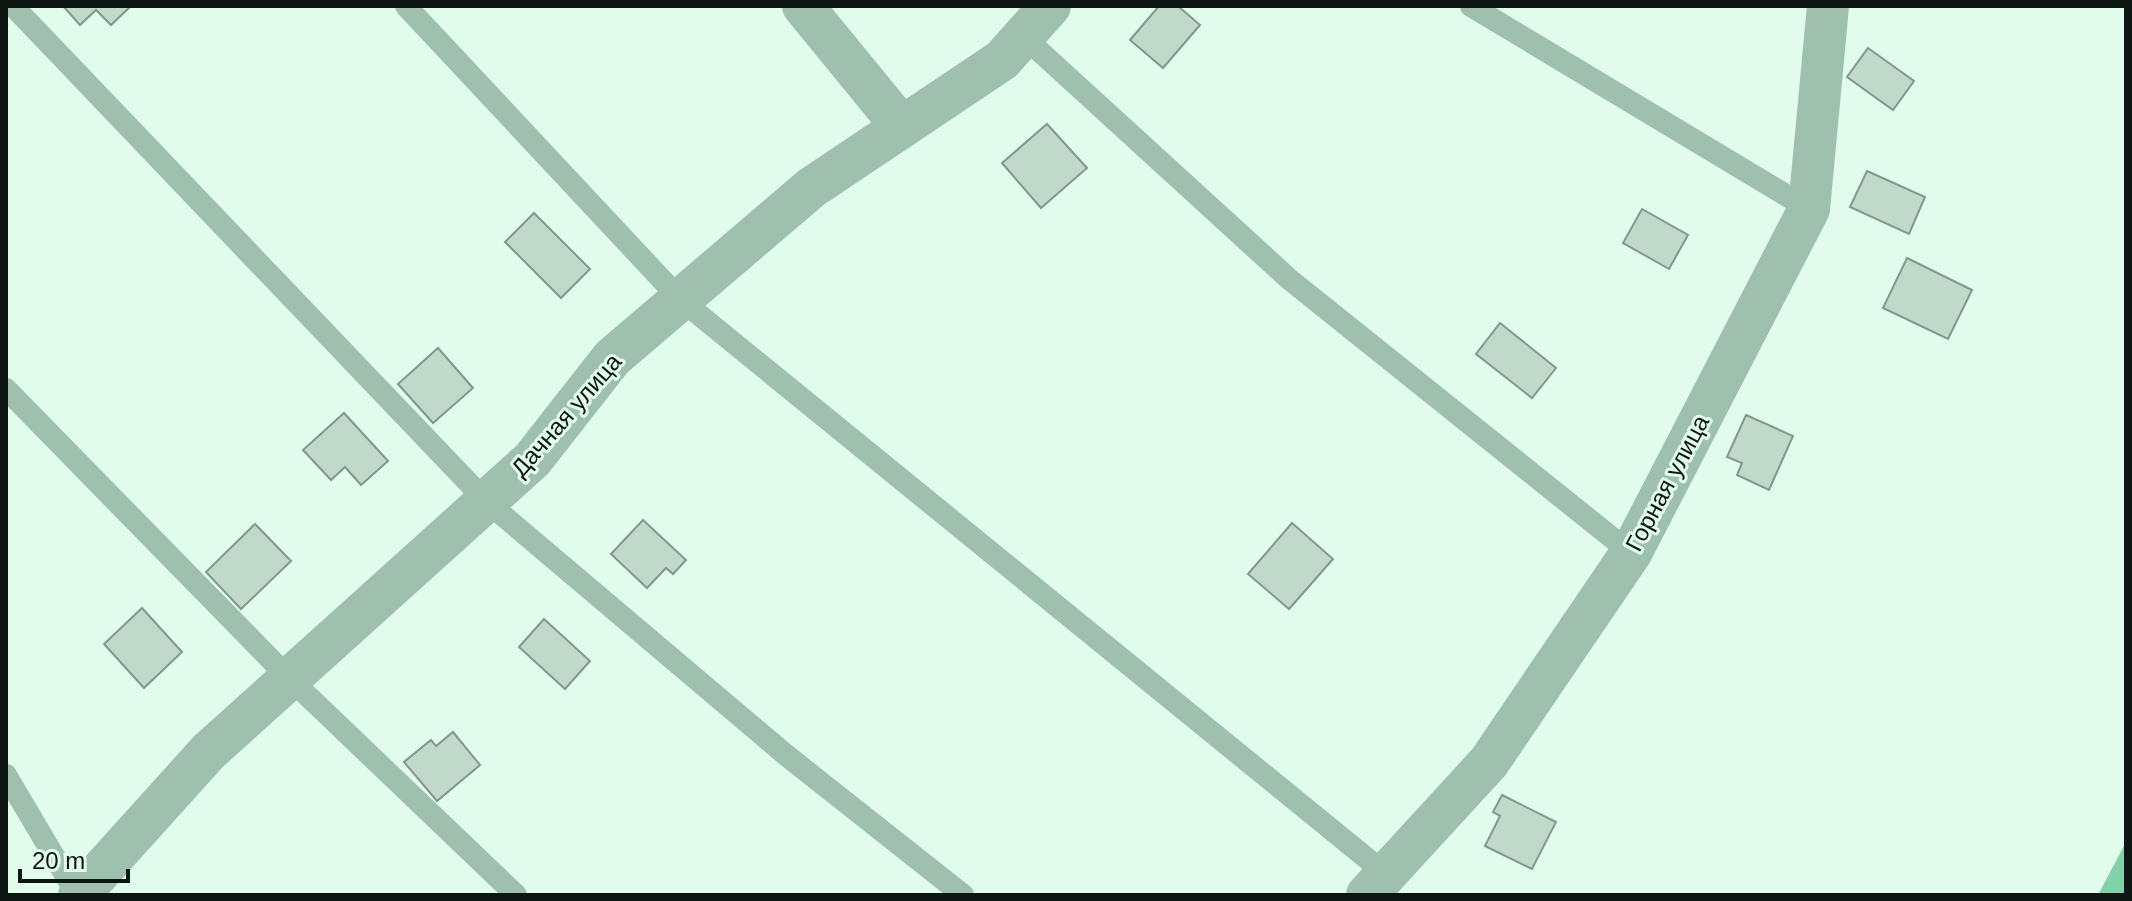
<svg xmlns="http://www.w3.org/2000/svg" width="2132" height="901" viewBox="0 0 2132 901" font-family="Helvetica,sans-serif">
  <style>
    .forest { fill: #81d2aa }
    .building { fill: #c0d9cb; stroke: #81998c; stroke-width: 2 }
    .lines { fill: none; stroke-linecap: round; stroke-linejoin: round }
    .service { stroke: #9fc0ae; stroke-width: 22 }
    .minor { stroke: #9fc0ae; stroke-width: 42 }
    .labels { text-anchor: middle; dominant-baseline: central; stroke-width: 6; stroke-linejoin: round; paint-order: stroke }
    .street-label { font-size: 24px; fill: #0d1612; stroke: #e1fbed }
  </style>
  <rect width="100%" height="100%" fill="#e1fbed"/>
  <polygon class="forest" points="2126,842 2126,895 2098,895"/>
  <g class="building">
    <polygon points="63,6 131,6 111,25 96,10 80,25"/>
    <polygon points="1159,6 1178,6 1200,25 1163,68 1130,40"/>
    <polygon points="1868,48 1914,81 1893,110 1847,77"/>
    <polygon points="1047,124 1087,168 1041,208 1002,163"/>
    <polygon points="1867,171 1925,197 1909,234 1850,207"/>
    <polygon points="1642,209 1688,235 1669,269 1623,243"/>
    <polygon points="534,213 590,269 561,298 505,242"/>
    <polygon points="1907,258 1972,290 1948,339 1883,308"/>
    <polygon points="1500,323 1556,368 1532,398 1476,354"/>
    <polygon points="438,348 473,388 433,423 398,384"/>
    <polygon points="344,413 388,461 361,485 345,467 331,480 303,450"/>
    <polygon points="1746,415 1793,436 1769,490 1737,475 1742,463 1727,457"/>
    <polygon points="643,520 686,560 673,574 666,568 647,588 611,554"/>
    <polygon points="1292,523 1333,559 1289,609 1248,574"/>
    <polygon points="255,524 291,561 241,609 206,572"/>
    <polygon points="142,608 182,652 144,688 104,644"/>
    <polygon points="544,619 590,661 565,689 519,647"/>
    <polygon points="453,732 480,765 437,801 404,762 431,740 436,746"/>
    <polygon points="1502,795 1556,822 1532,869 1485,846 1500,816 1493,812"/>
  </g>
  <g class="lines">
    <g class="service">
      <polyline points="13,6 487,502 786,755 963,895"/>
      <polyline points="406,6 681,300 1386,874"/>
      <polyline points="1471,6 1809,209"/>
      <polyline points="1023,36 1289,279 1631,553"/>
      <polyline points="6,389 289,678 516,895"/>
      <polyline points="6,775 77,895"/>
    </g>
    <g class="minor">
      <polyline points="803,6 902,127"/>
      <polyline points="79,895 209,751 532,460 612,358 811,188 1002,60 1050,6"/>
      <polyline points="1367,895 1489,762 1631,553 1809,209 1828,6"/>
    </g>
  </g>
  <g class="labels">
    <g class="street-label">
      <text transform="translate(566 415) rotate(-49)">Дачная улица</text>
      <text transform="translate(1667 483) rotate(-62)">Горная улица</text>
    </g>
  </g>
  <rect width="2132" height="901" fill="none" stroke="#0d1612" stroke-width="16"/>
  <path d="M20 869v12h108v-12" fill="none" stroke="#0d1612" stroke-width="4"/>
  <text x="32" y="869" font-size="24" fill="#0d1612" stroke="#e1fbed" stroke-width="6" paint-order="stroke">20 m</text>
</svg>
